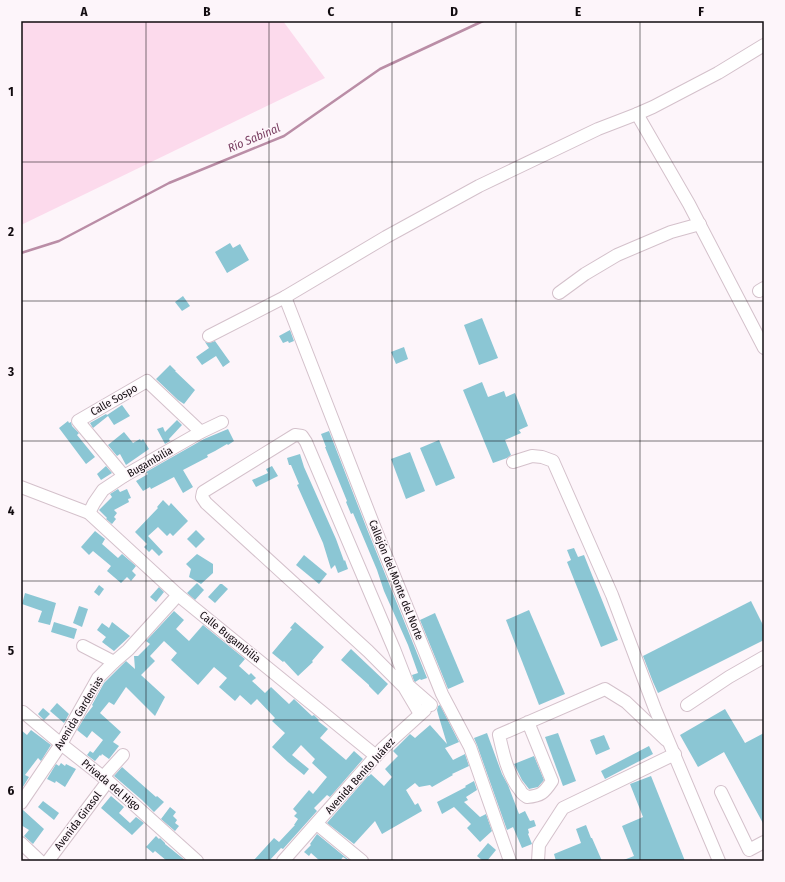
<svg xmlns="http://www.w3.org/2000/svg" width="785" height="882" viewBox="0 0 785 882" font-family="'Fira Sans Condensed',sans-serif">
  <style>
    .green { fill: #fcdaec }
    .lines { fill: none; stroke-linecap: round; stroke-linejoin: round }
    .stream { stroke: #ba8da6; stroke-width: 2.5 }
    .building { fill: #8bc6d4 }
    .minor-casing { stroke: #d4c1cb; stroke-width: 14 }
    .minor { stroke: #fff; stroke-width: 12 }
    .grid { fill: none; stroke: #110b0f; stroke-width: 1; stroke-opacity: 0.55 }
    .labels { text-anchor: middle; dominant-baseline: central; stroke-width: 3; stroke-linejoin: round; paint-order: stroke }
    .street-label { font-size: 11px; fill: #110b0f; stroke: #fdf5fa }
    .water-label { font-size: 12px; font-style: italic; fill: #793e61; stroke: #fdf5fa }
    .neatline { fill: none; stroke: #110b0f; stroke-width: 1.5 }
    .grid-label { font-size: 13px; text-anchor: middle; font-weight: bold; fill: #110b0f }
  </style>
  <rect width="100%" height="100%" fill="#fdf5fa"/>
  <polygon class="green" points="21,21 283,21 325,78 21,225"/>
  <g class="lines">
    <polyline class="stream" points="21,253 59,241 169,183 284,136 380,69 483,21"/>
  </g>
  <g class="building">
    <polygon points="230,243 233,248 240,244 249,260 227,273 215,252"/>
    <polygon points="183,296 190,306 182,311 175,302"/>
    <polygon points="482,318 498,358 479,365 464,325"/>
    <polygon points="290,330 294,341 289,343 288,341 283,343 279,336"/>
    <polygon points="215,341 230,362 223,367 216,356 202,365 196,357 209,348 205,342 209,343"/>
    <polygon points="404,347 408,359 396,364 391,352"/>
    <polygon points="170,365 176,371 175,371 195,390 184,404 178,400 156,379"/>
    <polygon points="482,382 488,397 504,391 506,397 515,393 528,426 519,430 521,433 505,440 511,455 507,458 493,463 463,390"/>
    <polygon points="122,405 130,416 114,425 108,416 93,428 90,423 106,414 107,415"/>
    <polygon points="177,420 182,425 169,439 170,441 165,444 157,429 163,427 165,432"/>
    <polygon points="68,421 69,423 71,422 72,426 79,433 77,435 95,457 86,464 59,428"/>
    <polygon points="228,429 234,441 228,445 227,444 215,451 207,455 208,457 183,470 193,487 183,493 174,477 151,489 150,487 143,491 136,481 148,474 146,472 204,439"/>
    <polygon points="329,431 367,529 427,678 421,680 420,679 415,682 414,681 412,675 418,673 408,645 384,591 377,570 353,513 351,514 346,502 347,501 325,447 326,447 321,434"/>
    <polygon points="124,432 133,443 140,439 141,441 143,439 149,449 126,465 120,454 117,456 108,445"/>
    <polygon points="439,440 455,478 436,486 420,448"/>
    <polygon points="410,452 425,491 406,499 391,459"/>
    <polygon points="300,454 304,467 336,539 344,561 345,560 348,569 338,573 335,565 331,569 323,543 297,485 299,484 291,465 289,465 287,458"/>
    <polygon points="106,466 112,473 101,480 97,474"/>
    <polygon points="272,466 278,476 256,487 252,480 268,473 266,469"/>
    <polygon points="118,489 120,492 127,489 131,498 128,499 129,502 114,510 117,513 114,517 116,519 112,524 106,519 107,518 99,510 112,497 110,494"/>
    <polygon points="163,500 169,506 171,503 188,521 173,536 170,533 167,536 158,527 148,536 163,552 159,556 152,549 149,552 144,547 147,544 135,532 158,508 157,507"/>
    <polygon points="196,530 205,539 196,548 187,539"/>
    <polygon points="95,531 105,539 102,544 118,558 122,554 136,566 132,571 136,575 131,581 127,577 121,583 107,571 111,566 93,551 89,555 81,547"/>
    <polygon points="574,548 578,557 584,555 618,640 601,647 567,562 571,560 567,550"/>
    <polygon points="197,554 213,564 213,573 201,584 189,577 191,569 186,564"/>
    <polygon points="304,555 327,574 319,584 296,565"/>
    <polygon points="197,583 204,590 195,600 187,593"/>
    <polygon points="220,584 222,584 228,589 215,603 208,597"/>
    <polygon points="99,585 104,589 99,596 94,592"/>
    <polygon points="159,587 164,592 156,602 150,597"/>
    <polygon points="25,593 56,603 50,625 38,622 42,611 22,604"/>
    <polygon points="751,601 764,627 764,640 658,693 653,682 643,656"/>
    <polygon points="79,606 88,609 82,627 73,623"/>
    <polygon points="529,610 565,694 539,705 506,620"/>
    <polygon points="174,611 184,620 176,629 189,641 203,625 245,659 239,666 249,675 251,673 256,678 252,681 265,693 271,687 289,704 294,699 312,716 314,715 319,720 318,721 328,729 320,738 346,760 354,751 363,759 330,797 327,795 314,808 317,811 283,849 281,848 269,861 253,861 274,838 279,842 295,825 294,825 298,819 294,816 297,813 293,809 309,790 313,794 327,777 312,763 315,759 301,745 292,755 309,769 304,775 288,762 272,747 285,733 272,721 275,718 257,699 251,705 240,695 235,701 219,687 227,678 214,667 198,685 171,660 177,653 164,641 150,656 155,661 141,675 165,697 155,716 126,687 114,705 109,702 100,713 121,732 113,742 119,746 109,759 102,754 101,756 100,755 95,761 87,755 90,751 93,753 103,740 92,731 87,738 77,730 86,715 93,706 92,705 104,683 126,661 135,669 134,656 138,656 150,644 146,641"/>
    <polygon points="435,613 464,682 448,689 420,620"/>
    <polygon points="54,622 77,629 74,639 51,632"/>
    <polygon points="112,622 130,636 114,651 102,642 106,637 97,630 102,623 109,628"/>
    <polygon points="295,622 324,647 312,661 313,662 298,676 284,661 283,662 272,653 292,629 290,628"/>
    <polygon points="351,649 388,684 378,695 369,686 369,685 341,660"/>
    <polygon points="57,703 69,714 64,723 50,711"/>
    <polygon points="440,705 459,742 445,748 453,760 465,754 469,766 452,774 453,775 432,787 430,785 419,787 415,783 406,790 415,805 418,803 422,811 382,834 375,821 354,844 327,823 368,776 369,776 371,774 384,786 392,777 385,769 398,756 393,751 410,734 415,738 430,725 447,744 438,714 437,710 438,706"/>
    <polygon points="43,708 50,714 44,720 38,714"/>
    <polygon points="725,709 745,743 764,733 764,825 724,752 698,767 680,735"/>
    <polygon points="21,730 27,735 31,730 51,745 41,761 38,758 25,775 29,777 21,790"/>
    <polygon points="487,733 502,774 508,785 519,814 525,811 530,821 534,820 536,826 528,829 529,833 528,834 532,844 522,848 513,827 507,830 477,745 474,738"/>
    <polygon points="558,733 576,781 563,786 545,737"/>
    <polygon points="604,735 610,749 596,755 590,740"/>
    <polygon points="649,746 653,754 605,779 601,771"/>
    <polygon points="534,756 544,780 538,787 529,789 522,780 514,764"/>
    <polygon points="61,763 65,766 66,764 76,769 65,787 56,781 55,783 47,779 56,764 59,766"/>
    <polygon points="122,767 156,797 157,796 164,802 154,812 142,800 114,776"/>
    <polygon points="651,776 685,861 621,861 634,856 622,826 643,817 630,784"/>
    <polygon points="474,781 477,790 466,797 468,800 464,802 480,817 486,814 492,831 480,842 467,828 471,824 454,807 442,814 437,802 466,787 465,786"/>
    <polygon points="111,796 124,807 119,813 130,823 136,817 144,823 132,835 101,808"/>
    <polygon points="43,801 59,813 54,820 38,807"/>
    <polygon points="170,807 176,812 173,816 177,820 175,823 179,826 175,831 161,819"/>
    <polygon points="21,810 23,810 44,829 33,844 24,836 29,830 21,825"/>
    <polygon points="586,825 591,838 592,838 602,861 556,861 554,854 581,843 576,829"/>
    <polygon points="317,834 350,861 349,861 343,857 340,861 320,861 311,853 309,856 304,852 311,845 310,844"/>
    <polygon points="156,836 159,839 160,838 165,843 165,844 186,861 167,861 155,851 153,853 146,847"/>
    <polygon points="488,843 496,850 487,861 483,861 477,856"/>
  </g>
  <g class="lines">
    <g class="minor-casing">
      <g id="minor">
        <polyline points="637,114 689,204 764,348"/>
        <polyline points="759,291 764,288"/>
        <polyline points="559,293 585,274 617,255 671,232 700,224"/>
        <polyline points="285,297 374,526 442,694 470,747 510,861"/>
        <polyline points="209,336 285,297 386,237 479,186 598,129 637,114 653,107 718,73 764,45"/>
        <polyline points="513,462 532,456 542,457 553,461 612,595 655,709 719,861"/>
        <polyline points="124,476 78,421 147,381 201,432"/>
        <polyline points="21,487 89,513 178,595 376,756"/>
        <polyline points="89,513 94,503 103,490 124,476 201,432 222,422"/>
        <polyline points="83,646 114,662"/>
        <polyline points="687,705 729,677 764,657"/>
        <polyline points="21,714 23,712 61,744 108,781 197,861"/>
        <polyline points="420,714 404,687 368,651 206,503 202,497 203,492 295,435 302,436 306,442 394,649 408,685 431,705"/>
        <path d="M528 722 552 781C544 793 541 796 527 797 524 795 521 793 520 790 508 776 503 753 499 735L605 689 626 702 666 740"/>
        <polyline points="103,777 123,755"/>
        <polyline points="721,792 749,850 764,842"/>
        <polyline points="21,803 61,744 98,678 114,662 128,650 178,595"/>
        <polyline points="317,824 362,861"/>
        <polyline points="21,843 40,861"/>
        <polyline points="48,861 108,781"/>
        <polyline points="283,861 382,749 425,710"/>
        <polyline points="538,861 539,845 563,808 675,754"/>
      </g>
    </g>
    <use href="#minor" class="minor"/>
  </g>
  <path class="grid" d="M146 21V861M269 21V861M392 21V861M516 21V861M640 21V861M21 162H764M21 301H764M21 441H764M21 581H764M21 720H764"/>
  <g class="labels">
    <g class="street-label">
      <text transform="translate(114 400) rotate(-30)">Calle Sospo</text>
      <text transform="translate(150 462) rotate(-30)">Bugambilia</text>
      <text transform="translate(396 580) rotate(68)">Callejón del Monte del Norte</text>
      <text transform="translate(230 637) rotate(39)">Calle Bugambilia</text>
      <text transform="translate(79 713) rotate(-59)">Avenida Gardenias</text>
      <text transform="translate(360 776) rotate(-48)">Avenida Benito Juárez</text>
      <text transform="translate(111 785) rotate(40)">Privada del Higo</text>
      <text transform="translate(78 821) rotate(-53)">Avenida Girasol</text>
    </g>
    <g class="water-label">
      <text transform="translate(254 138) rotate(-23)">Río Sabinal</text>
    </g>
  </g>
  <rect width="785" height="882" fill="none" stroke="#fdf5fa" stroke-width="44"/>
  <rect x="22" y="22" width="741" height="838" class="neatline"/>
  <g class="grid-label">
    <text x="84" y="16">A</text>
    <text x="207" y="16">B</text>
    <text x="331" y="16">C</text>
    <text x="454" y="16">D</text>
    <text x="578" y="16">E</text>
    <text x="701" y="16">F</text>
    <text x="11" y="96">1</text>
    <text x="11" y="236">2</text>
    <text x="11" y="376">3</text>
    <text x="11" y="515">4</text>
    <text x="11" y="655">5</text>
    <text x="11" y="795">6</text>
  </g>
</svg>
